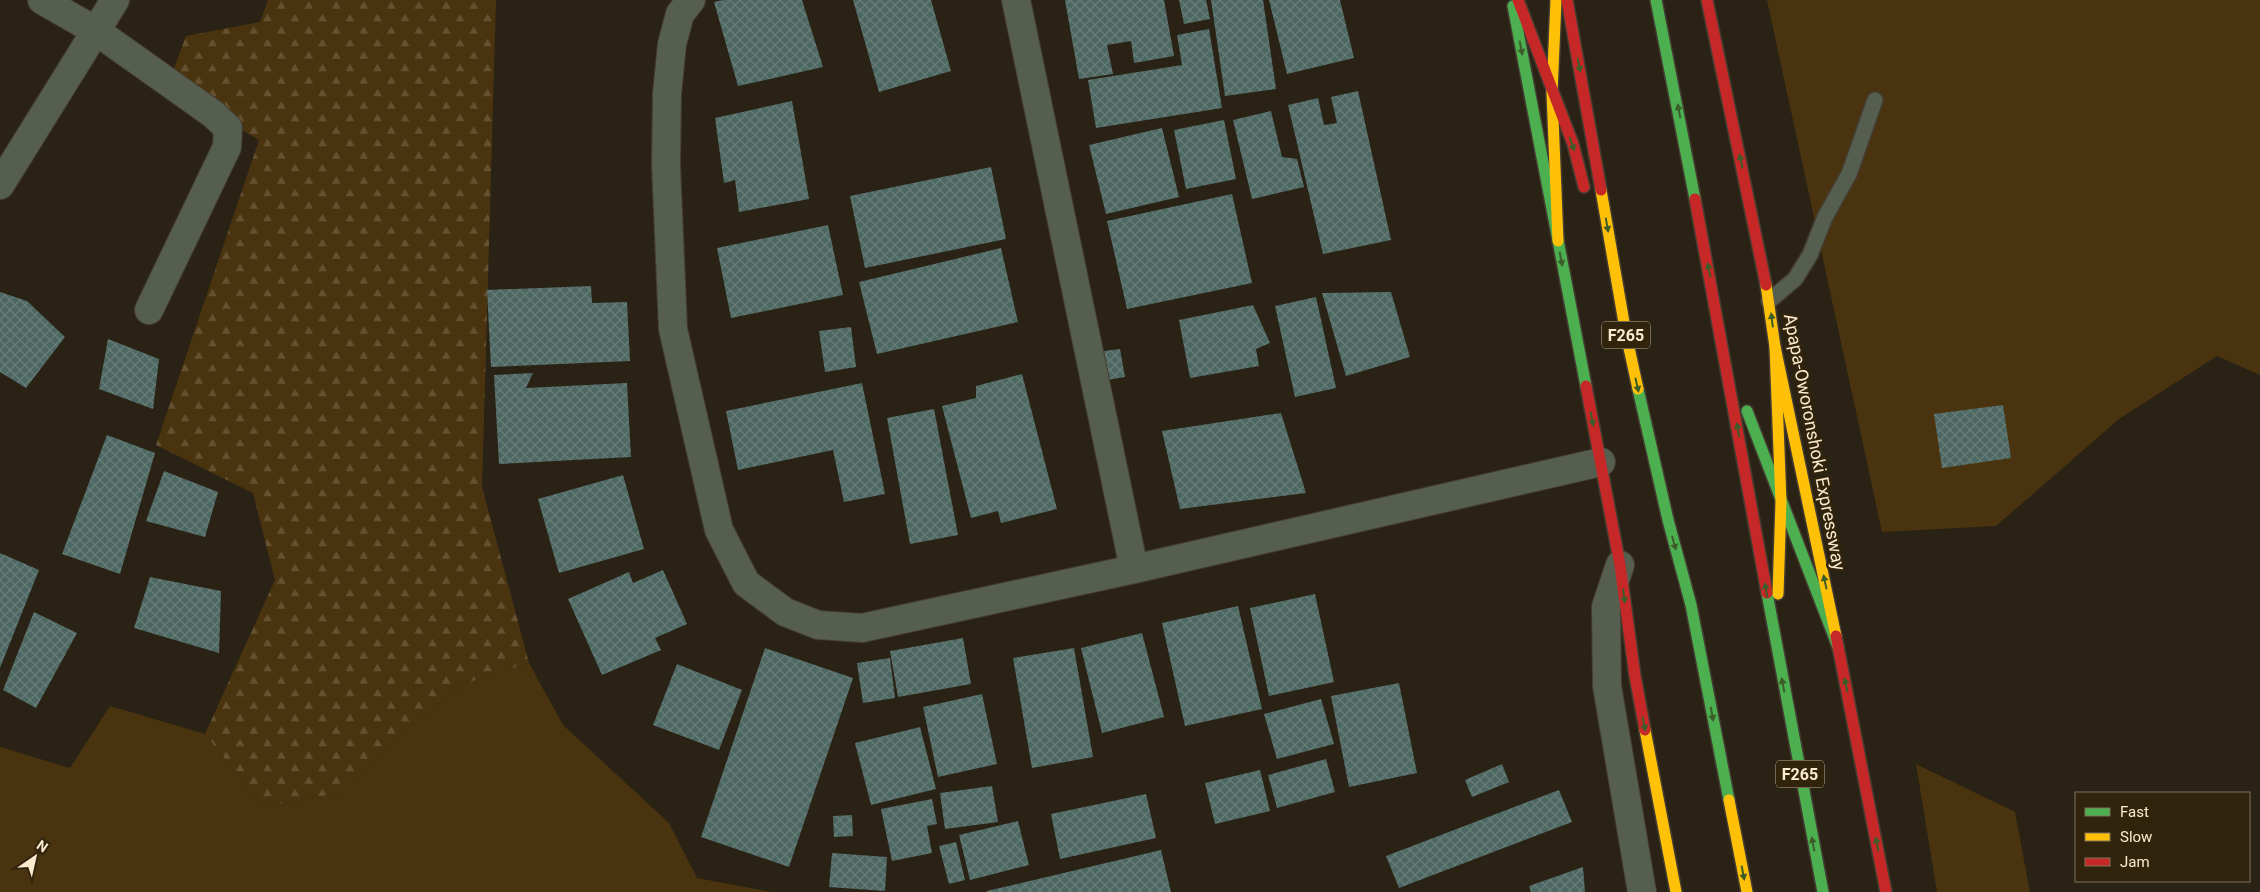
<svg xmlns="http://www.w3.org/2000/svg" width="2260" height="892" viewBox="0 0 2260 892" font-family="Roboto,sans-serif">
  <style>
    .grass { fill: #4a340f }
    .forest { fill: url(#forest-firs) }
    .building { fill: url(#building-cross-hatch) }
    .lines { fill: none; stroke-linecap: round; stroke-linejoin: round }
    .lane-casing { stroke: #453d31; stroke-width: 18 }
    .street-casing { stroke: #453d31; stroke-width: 30 }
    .fast-casing { stroke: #453d31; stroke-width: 14 }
    .slow-casing { stroke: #453d31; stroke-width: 14 }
    .jam-casing { stroke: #453d31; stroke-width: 14 }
    .lane { stroke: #555e4f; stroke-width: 15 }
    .street { stroke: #555e4f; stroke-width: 28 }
    .fast { stroke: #4caf50; stroke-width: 11 }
    .slow { stroke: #ffc107; stroke-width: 11 }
    .jam { stroke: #c62828; stroke-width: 11 }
    .oneway { fill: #3c5c28 }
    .labels { text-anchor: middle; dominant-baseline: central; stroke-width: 5; stroke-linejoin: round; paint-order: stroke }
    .shield { fill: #31240d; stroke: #bfae94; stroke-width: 1 }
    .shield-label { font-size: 16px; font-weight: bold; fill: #fce9ce }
    .street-label { font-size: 18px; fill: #fce9ce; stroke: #31240d }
  </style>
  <defs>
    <pattern id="forest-firs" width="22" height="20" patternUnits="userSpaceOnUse" patternTransform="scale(1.25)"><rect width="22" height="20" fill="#4a340f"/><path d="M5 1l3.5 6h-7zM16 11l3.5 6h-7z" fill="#655131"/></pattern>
    <pattern id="building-cross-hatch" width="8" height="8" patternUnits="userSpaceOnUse" patternTransform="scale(1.25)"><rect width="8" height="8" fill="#4d6762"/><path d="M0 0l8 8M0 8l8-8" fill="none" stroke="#687d77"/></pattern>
  </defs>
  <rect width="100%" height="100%" fill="#292215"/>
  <g class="grass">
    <polygon points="1767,0 2260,0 2260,375 2217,356 2119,419 1996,526 1882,532"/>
    <polygon points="529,663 563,725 669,823 697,878 772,892 0,892 0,747 70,768 110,706 205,734 263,807 349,791 404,731 466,683"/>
    <polygon points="1916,764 2015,812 2030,892 1937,892"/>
  </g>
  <polygon class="forest" points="268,0 496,0 482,487 529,663 466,683 404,731 349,791 263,807 205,734 275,580 253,493 156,445 259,140 168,85 186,36 260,22"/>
  <g class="building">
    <polygon points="723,0 802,0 823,67 738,86 714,2"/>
    <polygon points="853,0 931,0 951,71 879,92"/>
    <polygon points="1065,0 1164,0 1174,56 1134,63 1131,41 1107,45 1113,74 1079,79"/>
    <polygon points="1179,0 1206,0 1210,19 1184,24"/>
    <polygon points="1211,0 1263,0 1276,89 1225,96"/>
    <polygon points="1269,0 1340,0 1354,58 1287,74"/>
    <polygon points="1209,29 1222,108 1096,128 1088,80 1182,65 1177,35"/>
    <polygon points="1358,91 1391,240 1323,254 1288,105 1318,98 1324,125 1337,123 1331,97"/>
    <polygon points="792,101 809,199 739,212 735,180 724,183 715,118"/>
    <polygon points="1271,111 1282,157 1297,159 1304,187 1252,199 1233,120"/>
    <polygon points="1224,120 1236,179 1186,189 1174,130"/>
    <polygon points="1162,128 1179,197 1106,214 1089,145"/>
    <polygon points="991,167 1006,239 865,268 850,196"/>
    <polygon points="1232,194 1252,283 1127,309 1107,221"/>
    <polygon points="828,225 843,295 731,318 717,248"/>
    <polygon points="1001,248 1018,322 877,354 859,282"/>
    <polygon points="591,286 592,303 627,302 630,361 491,367 487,290"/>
    <polygon points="0,292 27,301 65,337 26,388 0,372"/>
    <polygon points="1391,292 1410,357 1346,376 1322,293"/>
    <polygon points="1316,297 1336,388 1295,397 1275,306"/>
    <polygon points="1253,305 1270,343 1256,349 1259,366 1190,378 1179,320"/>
    <polygon points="851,327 856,367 825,372 819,331"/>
    <polygon points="108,339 159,359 153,409 99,389"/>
    <polygon points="1120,349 1125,377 1101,381 1097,352"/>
    <polygon points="533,373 526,388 627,383 631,457 499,464 494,375"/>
    <polygon points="1022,374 1057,509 1001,523 998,511 971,518 942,406 976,398 976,386"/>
    <polygon points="862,383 885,494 844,502 833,450 738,470 726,411"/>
    <polygon points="2003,405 2011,458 1942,468 1934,414"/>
    <polygon points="934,409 958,535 910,544 887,418"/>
    <polygon points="1281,413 1306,493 1180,509 1162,431"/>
    <polygon points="107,435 155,453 120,574 62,554"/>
    <polygon points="164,471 218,492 205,537 146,521"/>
    <polygon points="623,475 644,549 559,573 538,499"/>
    <polygon points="0,553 39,570 0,668"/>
    <polygon points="663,570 687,624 655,638 661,650 602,675 568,599 629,572 633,583"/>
    <polygon points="150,577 221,591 219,653 134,628"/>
    <polygon points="1315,594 1334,682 1269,696 1250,608"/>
    <polygon points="1238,606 1262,709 1185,726 1162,623"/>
    <polygon points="34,612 77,633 36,708 3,690"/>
    <polygon points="1142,633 1164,717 1102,733 1081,648"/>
    <polygon points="963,638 971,684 898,697 890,651"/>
    <polygon points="765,648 853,678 789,867 701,837"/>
    <polygon points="1074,648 1093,757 1032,768 1013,658"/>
    <polygon points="890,658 895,698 863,703 857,663"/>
    <polygon points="677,664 742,690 719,750 653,725"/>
    <polygon points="1399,683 1417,773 1349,787 1331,696"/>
    <polygon points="982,694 997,764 938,777 923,707"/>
    <polygon points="1321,699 1334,744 1277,759 1264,714"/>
    <polygon points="920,727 936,789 871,805 855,743"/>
    <polygon points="1326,759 1335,792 1277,808 1268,775"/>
    <polygon points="1502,764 1509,782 1472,797 1465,780"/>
    <polygon points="1260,770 1270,811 1215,824 1205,783"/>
    <polygon points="992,786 998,822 945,829 940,793"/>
    <polygon points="1559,790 1572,822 1399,888 1386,856"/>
    <polygon points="1146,794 1156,838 1060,859 1051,814"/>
    <polygon points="932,799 937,824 927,826 932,853 892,861 881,809"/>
    <polygon points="852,815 853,836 834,837 833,816"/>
    <polygon points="1018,821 1029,865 970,880 959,835"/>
    <polygon points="956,842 965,880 949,884 939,846"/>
    <polygon points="1161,850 1171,892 987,892 987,891"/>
    <polygon points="832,853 887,857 885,891 829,887"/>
    <polygon points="1583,867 1585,892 1531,892 1529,886"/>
  </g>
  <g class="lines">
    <g class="lane-casing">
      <polyline id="lane" points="1769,301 1795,279 1810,255 1825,217 1849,174 1875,100"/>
    </g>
    <g class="street-casing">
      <g id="street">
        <polyline points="42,0 96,31 213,114 228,128 227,147 149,310"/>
        <polyline points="691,0 680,14 672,44 667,94 666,165 673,329 719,530 746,583 785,612 818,625 862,628 1134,569 1601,462"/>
        <polyline points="1016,0 1134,569"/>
        <polyline points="0,185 115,0"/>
        <polyline points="1620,565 1606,607 1607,686 1642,892"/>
      </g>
    </g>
    <g class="fast-casing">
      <g id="fast">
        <polyline points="1656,0 1695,199"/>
        <polyline points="1513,6 1586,386"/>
        <polyline points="1638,389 1668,520 1691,605 1729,800"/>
        <polyline points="1747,411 1838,647"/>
        <polyline points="1767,593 1823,892"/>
      </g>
    </g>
    <g class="slow-casing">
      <g id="slow">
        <polyline points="1556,0 1552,93 1558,241"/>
        <polyline points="1601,190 1626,334 1638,389"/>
        <polyline points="1766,285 1775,347 1836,636"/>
        <polyline points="1775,347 1781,502 1778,594"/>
        <polyline points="1645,730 1676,892"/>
        <polyline points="1729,800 1747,892"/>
      </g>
    </g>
    <g class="jam-casing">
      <g id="jam">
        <polyline points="1518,0 1573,144 1584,187"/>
        <polyline points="1567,0 1601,190"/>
        <polyline points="1707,0 1766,285"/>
        <polyline points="1695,199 1767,593"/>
        <polyline points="1586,386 1620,565 1635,676 1645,730"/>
        <polyline points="1836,636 1886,892"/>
      </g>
    </g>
    <use href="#lane" class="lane"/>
    <use href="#street" class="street"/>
    <use href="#fast" class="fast"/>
    <use href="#slow" class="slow"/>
    <use href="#jam" class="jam"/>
  </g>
  <defs><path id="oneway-solid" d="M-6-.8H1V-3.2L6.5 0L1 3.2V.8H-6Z" transform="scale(1.25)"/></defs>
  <g class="oneway">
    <use href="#oneway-solid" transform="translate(1521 48) rotate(79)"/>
    <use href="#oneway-solid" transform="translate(1579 65) rotate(80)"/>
    <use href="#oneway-solid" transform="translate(1679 111) rotate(-101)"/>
    <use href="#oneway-solid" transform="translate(1572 144) rotate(71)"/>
    <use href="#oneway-solid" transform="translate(1741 161) rotate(-102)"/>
    <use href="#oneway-solid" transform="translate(1607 225) rotate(80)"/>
    <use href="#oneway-solid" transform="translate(1561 259) rotate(79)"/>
    <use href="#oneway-solid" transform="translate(1709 270) rotate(-101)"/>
    <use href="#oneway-solid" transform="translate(1772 320) rotate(-97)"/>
    <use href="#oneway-solid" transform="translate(1637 385) rotate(77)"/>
    <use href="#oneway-solid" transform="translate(1592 419) rotate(79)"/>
    <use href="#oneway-solid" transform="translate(1738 430) rotate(-100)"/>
    <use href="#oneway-solid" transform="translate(1674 543) rotate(75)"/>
    <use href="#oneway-solid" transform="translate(1825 582) rotate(-102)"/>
    <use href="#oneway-solid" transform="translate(1766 590) rotate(-100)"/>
    <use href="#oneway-solid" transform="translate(1624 596) rotate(82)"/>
    <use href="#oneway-solid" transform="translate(1783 685) rotate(-101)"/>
    <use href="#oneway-solid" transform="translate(1846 685) rotate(-101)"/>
    <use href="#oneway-solid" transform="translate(1712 714) rotate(79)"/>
    <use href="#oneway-solid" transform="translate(1644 724) rotate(79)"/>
    <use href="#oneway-solid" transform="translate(1813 844) rotate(-101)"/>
    <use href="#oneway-solid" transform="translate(1877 844) rotate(-101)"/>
    <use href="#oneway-solid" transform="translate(1743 873) rotate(79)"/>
  </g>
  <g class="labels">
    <g class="shield">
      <rect x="1602" y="321.5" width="48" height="27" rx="4"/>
      <rect x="1776" y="760.5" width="48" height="27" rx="4"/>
    </g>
    <g class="shield-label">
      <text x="1626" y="335">F265</text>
      <text x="1800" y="774">F265</text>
    </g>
    <g class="street-label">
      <text transform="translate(1815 442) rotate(79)">Apapa-Oworonshoki Expressway</text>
    </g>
  </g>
  <rect x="2075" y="792" width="175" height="90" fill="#31240d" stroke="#82735a"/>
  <rect x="2085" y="808" width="25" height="8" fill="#4caf50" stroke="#82735a"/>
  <text x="2120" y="817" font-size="15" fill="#fce9ce">Fast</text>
  <rect x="2085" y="833" width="25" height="8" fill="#ffc107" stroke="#82735a"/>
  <text x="2120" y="842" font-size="15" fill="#fce9ce">Slow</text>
  <rect x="2085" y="858" width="25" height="8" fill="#c62828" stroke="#82735a"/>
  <text x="2120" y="867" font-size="15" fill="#fce9ce">Jam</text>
  <g transform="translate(35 857) rotate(34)" stroke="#31240d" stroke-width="4" paint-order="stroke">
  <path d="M0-4L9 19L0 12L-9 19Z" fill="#fce9ce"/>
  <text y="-8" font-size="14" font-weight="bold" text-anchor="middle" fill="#fce9ce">N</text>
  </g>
</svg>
